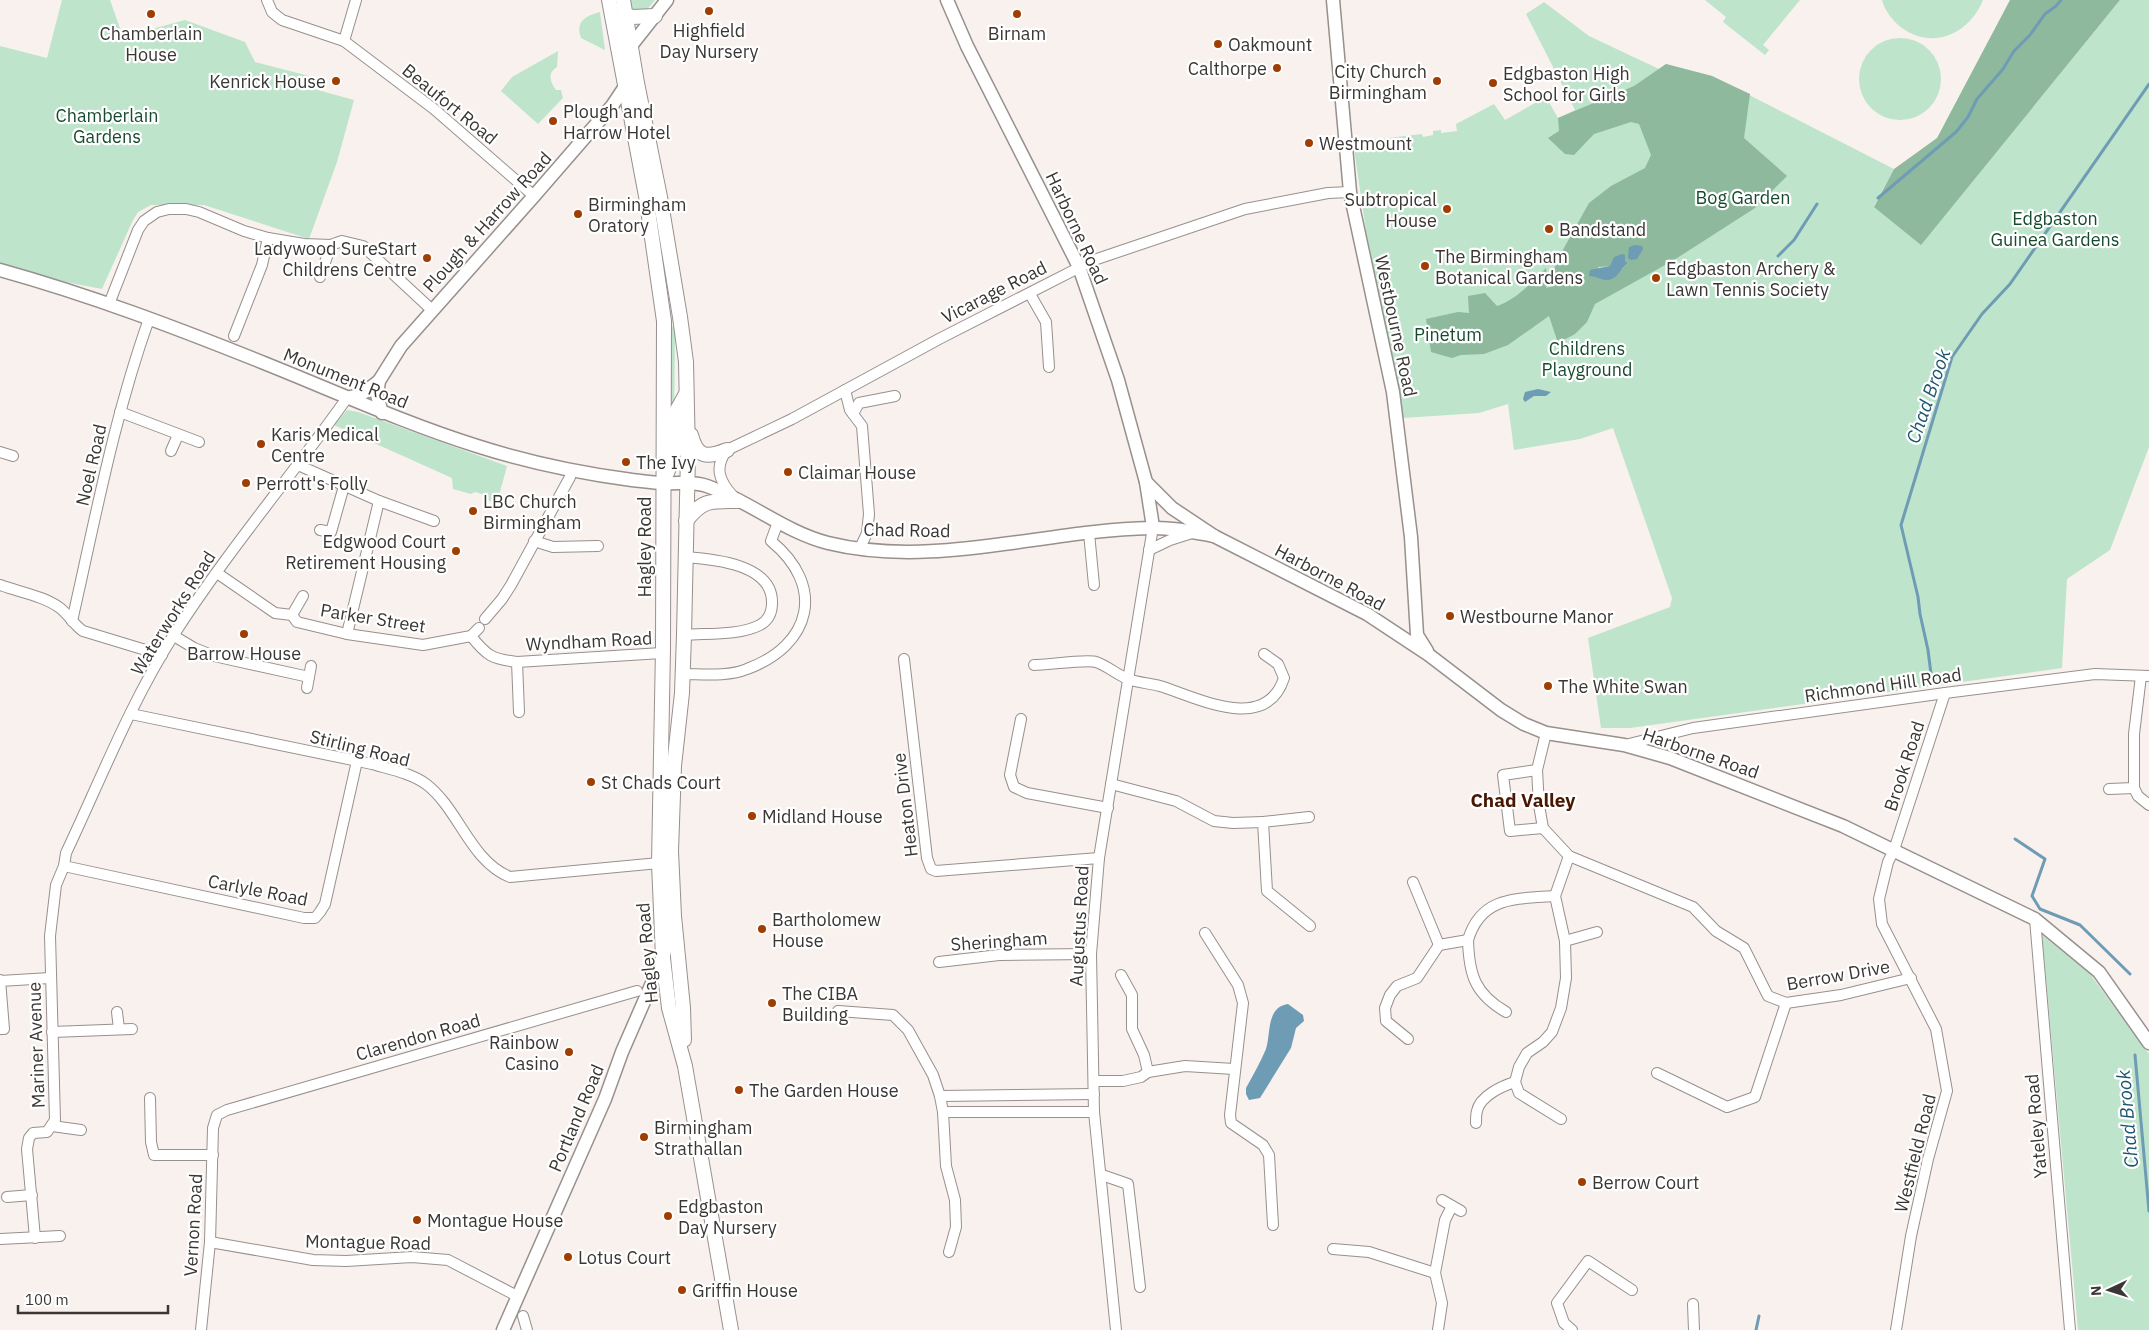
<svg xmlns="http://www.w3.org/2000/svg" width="2149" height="1330" viewBox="0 0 2149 1330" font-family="'IBM Plex Sans',sans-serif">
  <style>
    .green { fill: #bee4cb }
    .forest { fill: #8eb99d; fill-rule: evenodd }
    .water { fill: #6f9cb5 }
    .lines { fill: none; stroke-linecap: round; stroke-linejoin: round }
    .stream { stroke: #6f9cb5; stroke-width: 3 }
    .minor-casing { stroke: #97908d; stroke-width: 12 }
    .major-casing { stroke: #97908d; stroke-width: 15 }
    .highway-casing { stroke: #97908d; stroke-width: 16 }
    .minor { stroke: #fff; stroke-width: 10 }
    .major { stroke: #fff; stroke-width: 12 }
    .highway { stroke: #fff; stroke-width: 14 }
    .poi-dot { fill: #a03d00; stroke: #fff; stroke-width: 2 }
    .labels { text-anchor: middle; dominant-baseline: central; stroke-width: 4.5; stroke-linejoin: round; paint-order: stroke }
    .poi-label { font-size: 18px; fill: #393634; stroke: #fff; text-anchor: start }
    .street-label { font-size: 18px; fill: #393634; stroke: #fff }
    .park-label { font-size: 18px; fill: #174b2f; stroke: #fff }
    .water-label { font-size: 19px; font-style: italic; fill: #1e5570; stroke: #fff }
    .neighbourhood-label { font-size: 19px; font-weight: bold; fill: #481801; stroke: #fff }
  </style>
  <rect width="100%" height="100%" fill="#f9f1ed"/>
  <g class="green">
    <polygon points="62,0 110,0 123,37 185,20 245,42 255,62 309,76 307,87 354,100 337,162 309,239 204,205 151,205 138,212 132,222 102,289 55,280 0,264 0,46 47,58"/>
    <polygon points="630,0 655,0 645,12 632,11"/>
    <polygon points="1705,0 1800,0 1763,45 1769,50 1765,55 1723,22 1726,17"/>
    <path d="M1882 0H1983C1968 37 1927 52 1896 23 1890 17 1884 8 1882 0Z"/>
    <polygon points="2120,0 2149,0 2149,447 2110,550 2067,579 2062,668 1630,728 1601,728 1588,638 1670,607 1672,598 1613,428 1580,439 1514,450 1508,404 1479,413 1403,418 1366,231 1353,142 1422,134 1423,137 1433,135 1433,131 1441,130 1441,133 1457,131 1456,124 1494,104 1505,120 1546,97 1558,118 1575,110 1526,14 1544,2 1589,36 1659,69 1666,64 1712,76 1894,169 1874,206 1921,244"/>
    <path d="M600 12 605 50 581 38C575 22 585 16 600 12Z"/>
    <circle cx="1900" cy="79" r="41"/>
    <path d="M558 51 557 67C547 73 550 82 556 90H561L563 98 538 124 501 91 512 77Z"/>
    <polygon points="672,326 675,329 674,426 670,426 669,327"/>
    <polygon points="347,410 358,412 507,466 497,503 488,500 488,496 475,492 471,494 453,489 452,478 334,425"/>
    <polygon points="2042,935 2090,974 2149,1054 2149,1330 2078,1330"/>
  </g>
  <g class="forest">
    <polygon points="2010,0 2120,0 1921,245 1874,207 1894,169 1937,138"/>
    <path d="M1666 64 1712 76 1750 94 1744 138 1787 176 1755 208 1674 260 1595 304 1587 322 1575 334 1558 343 1549 316 1508 345 1484 354 1461 355 1452 358 1431 352 1426 319 1458 312 1469 313 1468 296 1485 293 1497 306C1517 299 1531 283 1546 268L1548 284 1546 288 1553 286 1551 276 1560 255 1589 203 1611 186 1645 168 1651 155 1639 124 1631 122 1594 134 1574 155 1565 154 1548 138 1559 131 1558 118 1634 86ZM1625 261 1628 263C1618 272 1612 286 1597 276L1598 267 1610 266Z"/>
  </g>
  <g class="water">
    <polygon points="1635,245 1642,246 1643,249 1637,259 1631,260 1628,258 1629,247"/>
    <path d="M1622 254 1625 255V261L1628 263C1620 269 1617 281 1605 280 1599 279 1596 276 1589 276L1590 270 1610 266 1614 257Z"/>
    <polygon points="1538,389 1551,392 1546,396 1534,396 1525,402 1523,399 1525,392"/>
    <path d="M1288 1004 1303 1015 1304 1021 1296 1028 1291 1048 1260 1098 1249 1100 1246 1094V1088C1253 1075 1260 1063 1266 1049 1271 1034 1266 1007 1288 1004Z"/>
  </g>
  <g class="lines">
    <g class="stream">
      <polyline points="1878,198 1956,132 1968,117 1977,99 2003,69 2014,51 2030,35 2045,14 2056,6 2061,0"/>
      <polyline points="1778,256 1794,240 1817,204"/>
      <polyline points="1932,682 1928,650 1920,614 1918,597 1901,525 1952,357 1982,314 2010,284 2149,84"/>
      <polyline points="2015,839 2045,859 2032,896 2040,909 2080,925 2130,974"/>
      <polyline points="2135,1055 2149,1211"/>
      <polyline points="1756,1330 1759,1316"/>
    </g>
    <g class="minor-casing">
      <g id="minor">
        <polyline points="267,0 272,12 282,20 344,41 434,109 534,196"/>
        <polyline points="344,41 356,0"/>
        <polyline points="320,277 331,245"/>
        <polyline points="1030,294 1046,322 1049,367"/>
        <polyline points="109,304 138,230 144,221 157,212 169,209 186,209 199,212 244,231 268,238 304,244 331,245 342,241 363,246 432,310"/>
        <polyline points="234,336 262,265 268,238"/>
        <polyline points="845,390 850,410 853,414"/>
        <polyline points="120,412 199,442"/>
        <polyline points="171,451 178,435"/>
        <polyline points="0,452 13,456"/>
        <polyline points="298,465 379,501 434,521"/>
        <path d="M733 496C719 481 714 467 727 450L792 419 939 339 1094 260 1245 209 1328 193 1350 192"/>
        <polyline points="320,530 331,532 344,486"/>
        <polyline points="1089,533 1094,585"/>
        <polyline points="534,541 553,547 598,546"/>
        <polyline points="860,548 867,533 869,514 862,426 853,414 859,403 895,396"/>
        <polyline points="1149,550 1170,540 1192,533"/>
        <polyline points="217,573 275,613 292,615 303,596"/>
        <path d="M0 585C19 592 44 596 60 608 69 615 74 625 83 631L162 655"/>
        <polyline points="292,615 297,622 347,634 423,645 471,636 479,628"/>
        <polyline points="485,619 502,599 511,585 570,477 571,470"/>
        <path d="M72 621C95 520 114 417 149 319"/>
        <polyline points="347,634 379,501"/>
        <path d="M684 635C707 633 738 636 760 625 769 620 772 612 772 603 773 564 713 559 685 557"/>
        <polyline points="174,636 194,648 214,656 309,677"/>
        <path d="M471 636C487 656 492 659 517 662L662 653"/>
        <polyline points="904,659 927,858 931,869 936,871 1099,858"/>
        <polyline points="517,662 519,712"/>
        <path d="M1034 665C1047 665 1087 659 1096 662 1106 665 1116 674 1126 678 1137 683 1149 683 1160 686 1198 698 1266 734 1284 678L1278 664 1264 654"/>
        <path d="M683 674C702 674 728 677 747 669 812 645 826 586 771 541L778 522"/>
        <polyline points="2141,676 2134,734 2134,788 2138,796 2149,805"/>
        <polyline points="307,688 311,666"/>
        <path d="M131 714 372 764C389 769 411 773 426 784 459 809 470 861 510 877L659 863"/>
        <polyline points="1021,719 1010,775 1014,787 1027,793 1108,808"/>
        <polyline points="1546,733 1537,770 1539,805 1543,828 1569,856 1693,907 1716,931 1744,948 1768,996 1786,1003 1841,995 1911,978"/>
        <polyline points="1625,745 1693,728 1945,693 2095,674 2149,676"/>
        <polyline points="1537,770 1503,775 1510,831 1543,828"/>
        <polyline points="1111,784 1176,801 1214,821 1233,823 1263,822 1267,891 1310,926"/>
        <polyline points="2109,789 2134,788"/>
        <polyline points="1263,822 1309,817"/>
        <polyline points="64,866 304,918 315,918 320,912 325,904 357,761"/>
        <path d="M1413 882 1439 945 1468 940C1469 975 1475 994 1506 1012"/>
        <polyline points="2035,919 2070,1330"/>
        <polyline points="1205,933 1238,985 1243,1003 1230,1115 1231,1123 1263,1145 1269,1155 1273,1225"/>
        <path d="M1468 940C1481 896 1516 899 1555 896"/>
        <polyline points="1565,941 1597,932"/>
        <polyline points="939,962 999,955 1091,954"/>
        <polyline points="1121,975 1132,995 1132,1029 1144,1055 1148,1072"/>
        <polyline points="0,980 4,1029 0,1029"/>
        <polyline points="0,981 50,978"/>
        <polyline points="838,1011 893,1015 908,1030 933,1075 940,1096 943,1112 946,1166 955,1200 956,1227 949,1252"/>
        <polyline points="117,1012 119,1029"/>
        <polyline points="52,1032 132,1029"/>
        <polyline points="1408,1039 1386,1021 1385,1008 1390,995 1397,986 1417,978 1439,945"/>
        <polyline points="1657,1073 1727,1107 1755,1097 1786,1003"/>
        <polyline points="1094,1081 1123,1081 1141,1077 1148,1072 1185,1066 1234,1069"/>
        <polyline points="940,1096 1094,1094"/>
        <polyline points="150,1098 151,1142 154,1155 213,1155"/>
        <polyline points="943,1112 1094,1112"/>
        <polyline points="1561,1119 1519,1093 1515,1082 1519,1067 1527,1053 1543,1042 1552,1032 1561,1008 1566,978 1565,941 1555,896 1569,856"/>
        <path d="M1476 1123C1476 1119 1476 1114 1477 1111 1480 1096 1502 1086 1515 1082"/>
        <polyline points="52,1126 81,1130"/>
        <polyline points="1102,1175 1128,1184 1140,1287"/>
        <polyline points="7,1197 32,1195"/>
        <polyline points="1442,1200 1461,1211"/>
        <path d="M35 1238 27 1149 29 1138 33 1133 47 1132 55 1120 50 936 56 885 64 866 66 853C100 781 130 704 173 636 226 553 290 478 347 398"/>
        <polyline points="0,1239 60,1236"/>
        <polyline points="210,1242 313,1260 346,1261 412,1257 448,1260 517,1296"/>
        <polyline points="1333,1249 1369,1252 1435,1273"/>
        <polyline points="1693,1304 1694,1330"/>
        <polyline points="523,1316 527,1330"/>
        <polyline points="201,1330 210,1242 213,1128 217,1115 227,1110 637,991"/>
        <polyline points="1116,1330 1094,1112 1091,954 1099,858 1153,527"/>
        <polyline points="1438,1330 1442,1303 1435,1273 1445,1220 1452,1206"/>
        <polyline points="1572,1330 1564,1323 1557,1303 1588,1261 1632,1290"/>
        <polyline points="1896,1330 1911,1236 1928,1159 1947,1091 1936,1029 1882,924 1879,899 1888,862 1894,850 1945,693"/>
      </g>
    </g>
    <g class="major-casing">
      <g id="major">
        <polyline points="947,0 967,46 1079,267 1118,380 1146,482 1153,527"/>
        <polyline points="1333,0 1350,192 1393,392 1411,537 1417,635 1427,651"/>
        <polyline points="630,47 667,0"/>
        <path d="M0 270C90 295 177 328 264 363 334 391 404 423 477 446 527 462 579 473 632 480 642 481 653 483 663 483 678 484 693 481 707 486 749 501 785 532 828 543 934 569 1044 530 1151 528 1171 527 1193 532 1214 536"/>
        <polyline points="347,398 362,394 379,381"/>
        <polyline points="382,413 377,395 379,381 401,346 534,196 612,106 624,88"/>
        <polyline points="1146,482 1172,508 1214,536 1367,614 1429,655 1501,710 1524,724 1546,733 1624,745 1670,758 1843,826 2035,919 2099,972 2149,1043"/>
        <polyline points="503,1330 605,1099 622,1052 663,958 673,921"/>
      </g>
    </g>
    <g class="highway-casing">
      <g id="highway">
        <polyline points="609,0 646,196 664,321 663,648 659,863 663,958 669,1008 685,1066 731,1330"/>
        <polyline points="623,0 637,83 660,197 680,317 686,362 688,455 684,635 682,693 674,766 671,851 674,916 683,1008 684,1040"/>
        <polyline points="626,15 632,17 655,16"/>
        <path d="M691 435C697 458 707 458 727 450"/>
        <polyline points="667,473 674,454 676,412 686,394"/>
        <path d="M686 521C703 499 711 501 738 501"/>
      </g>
    </g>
    <use href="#minor" class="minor"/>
    <use href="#major" class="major"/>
    <use href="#highway" class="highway"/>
  </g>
  <g class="poi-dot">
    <circle cx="709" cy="11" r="5"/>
    <circle cx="151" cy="14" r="5"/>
    <circle cx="1017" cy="14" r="5"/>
    <circle cx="1218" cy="44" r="5"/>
    <circle cx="1277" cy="68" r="5"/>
    <circle cx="336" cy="81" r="5"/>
    <circle cx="1437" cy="81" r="5"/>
    <circle cx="1493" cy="83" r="5"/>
    <circle cx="553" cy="121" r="5"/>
    <circle cx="1309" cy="143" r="5"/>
    <circle cx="1447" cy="209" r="5"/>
    <circle cx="578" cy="214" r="5"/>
    <circle cx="1549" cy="229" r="5"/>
    <circle cx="427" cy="258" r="5"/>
    <circle cx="1425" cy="266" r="5"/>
    <circle cx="1656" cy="278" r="5"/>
    <circle cx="261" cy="444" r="5"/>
    <circle cx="626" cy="462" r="5"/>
    <circle cx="788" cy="472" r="5"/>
    <circle cx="246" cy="483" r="5"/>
    <circle cx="473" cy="511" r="5"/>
    <circle cx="456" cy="551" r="5"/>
    <circle cx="1450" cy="616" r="5"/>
    <circle cx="244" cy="634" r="5"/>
    <circle cx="1548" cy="686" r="5"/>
    <circle cx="591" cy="782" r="5"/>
    <circle cx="752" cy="816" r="5"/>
    <circle cx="762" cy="929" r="5"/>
    <circle cx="772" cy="1003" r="5"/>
    <circle cx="569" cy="1052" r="5"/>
    <circle cx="739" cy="1090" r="5"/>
    <circle cx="644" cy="1137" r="5"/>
    <circle cx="1582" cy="1182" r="5"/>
    <circle cx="668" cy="1216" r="5"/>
    <circle cx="417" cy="1220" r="5"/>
    <circle cx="568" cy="1257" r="5"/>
    <circle cx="682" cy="1290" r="5"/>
  </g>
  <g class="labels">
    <g class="poi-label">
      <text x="709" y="30" text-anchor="middle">Highfield<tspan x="709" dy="21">Day Nursery</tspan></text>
      <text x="151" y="33" text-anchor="middle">Chamberlain<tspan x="151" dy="21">House</tspan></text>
      <text x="1017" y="33" text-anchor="middle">Birnam</text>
      <text x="1228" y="44">Oakmount</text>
      <text x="1267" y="68" text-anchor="end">Calthorpe</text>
      <text x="1427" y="71" text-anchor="end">City Church<tspan x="1427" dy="21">Birmingham</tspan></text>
      <text x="1503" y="73">Edgbaston High<tspan x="1503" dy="21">School for Girls</tspan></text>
      <text x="326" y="81" text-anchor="end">Kenrick House</text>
      <text x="563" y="111">Plough and<tspan x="563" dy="21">Harrow Hotel</tspan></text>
      <text x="1319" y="143">Westmount</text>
      <text x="1437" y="199" text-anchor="end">Subtropical<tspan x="1437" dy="21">House</tspan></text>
      <text x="588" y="204">Birmingham<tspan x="588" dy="21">Oratory</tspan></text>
      <text x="1559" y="229">Bandstand</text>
      <text x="417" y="248" text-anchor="end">Ladywood SureStart<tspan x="417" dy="21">Childrens Centre</tspan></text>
      <text x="1435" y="256">The Birmingham<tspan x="1435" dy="21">Botanical Gardens</tspan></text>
      <text x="1666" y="268">Edgbaston Archery &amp;<tspan x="1666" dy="21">Lawn Tennis Society</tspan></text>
      <text x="271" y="434">Karis Medical<tspan x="271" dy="21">Centre</tspan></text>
      <text x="636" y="462">The Ivy</text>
      <text x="798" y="472">Claimar House</text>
      <text x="256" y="483">Perrott's Folly</text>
      <text x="483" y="501">LBC Church<tspan x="483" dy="21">Birmingham</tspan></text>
      <text x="446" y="541" text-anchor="end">Edgwood Court<tspan x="446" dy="21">Retirement Housing</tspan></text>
      <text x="1460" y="616">Westbourne Manor</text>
      <text x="244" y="653" text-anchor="middle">Barrow House</text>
      <text x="1558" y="686">The White Swan</text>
      <text x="601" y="782">St Chads Court</text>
      <text x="762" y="816">Midland House</text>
      <text x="772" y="919">Bartholomew<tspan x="772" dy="21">House</tspan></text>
      <text x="782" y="993">The CIBA<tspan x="782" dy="21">Building</tspan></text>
      <text x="559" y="1042" text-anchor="end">Rainbow<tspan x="559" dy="21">Casino</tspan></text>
      <text x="749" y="1090">The Garden House</text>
      <text x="654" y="1127">Birmingham<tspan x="654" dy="21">Strathallan</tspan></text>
      <text x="1592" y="1182">Berrow Court</text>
      <text x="678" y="1206">Edgbaston<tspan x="678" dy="21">Day Nursery</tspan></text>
      <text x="427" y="1220">Montague House</text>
      <text x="578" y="1257">Lotus Court</text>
      <text x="692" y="1290">Griffin House</text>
    </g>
    <g class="street-label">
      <text transform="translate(450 104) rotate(39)">Beaufort Road</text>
      <text transform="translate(487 222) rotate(-48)">Plough &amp; Harrow Road</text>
      <text transform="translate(1077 228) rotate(65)">Harborne Road</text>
      <text transform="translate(994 292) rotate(-27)">Vicarage Road</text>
      <text transform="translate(1396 326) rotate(78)">Westbourne Road</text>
      <text transform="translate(346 378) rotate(22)">Monument Road</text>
      <text transform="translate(91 465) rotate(-77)">Noel Road</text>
      <text transform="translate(907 530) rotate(1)">Chad Road</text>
      <text transform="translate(644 547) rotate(-90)">Hagley Road</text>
      <text transform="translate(1330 577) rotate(28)">Harborne Road</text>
      <text transform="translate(173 613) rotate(-58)">Waterworks Road</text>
      <text transform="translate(373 618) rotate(9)">Parker Street</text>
      <text transform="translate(589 641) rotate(-3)">Wyndham Road</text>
      <text transform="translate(1883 685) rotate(-8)">Richmond Hill Road</text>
      <text transform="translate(360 748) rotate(14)">Stirling Road</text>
      <text transform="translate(1701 753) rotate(19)">Harborne Road</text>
      <text transform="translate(1904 766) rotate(-72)">Brook Road</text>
      <text transform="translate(905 805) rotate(-97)">Heaton Drive</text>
      <text transform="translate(258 890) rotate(11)">Carlyle Road</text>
      <text transform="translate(1079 926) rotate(-87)">Augustus Road</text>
      <text transform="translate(999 941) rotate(-4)">Sheringham</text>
      <text transform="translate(647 953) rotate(-95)">Hagley Road</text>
      <text transform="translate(1838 975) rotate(-10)">Berrow Drive</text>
      <text transform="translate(418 1037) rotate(-16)">Clarendon Road</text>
      <text transform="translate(36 1045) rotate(-92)">Mariner Avenue</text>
      <text transform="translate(576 1118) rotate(-67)">Portland Road</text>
      <text transform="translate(2036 1126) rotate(-95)">Yateley Road</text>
      <text transform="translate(1915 1153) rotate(-76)">Westfield Road</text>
      <text transform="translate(193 1225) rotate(-87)">Vernon Road</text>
      <text transform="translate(368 1242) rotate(1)">Montague Road</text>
    </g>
    <g class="park-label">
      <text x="107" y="115">Chamberlain<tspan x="107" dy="21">Gardens</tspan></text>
      <text x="1743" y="197">Bog Garden</text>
      <text x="2055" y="218">Edgbaston<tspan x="2055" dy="21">Guinea Gardens</tspan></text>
      <text x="1448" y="334">Pinetum</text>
      <text x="1587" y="348">Childrens<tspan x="1587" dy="21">Playground</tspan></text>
    </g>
    <g class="water-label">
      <text transform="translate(1928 396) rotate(-71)">Chad Brook</text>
      <text transform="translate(2127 1119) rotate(-95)">Chad Brook</text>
    </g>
    <g class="neighbourhood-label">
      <text x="1523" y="800">Chad Valley</text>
    </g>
  </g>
  <g transform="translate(2109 1290) rotate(266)" stroke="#ffffff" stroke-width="4" paint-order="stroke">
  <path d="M0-4L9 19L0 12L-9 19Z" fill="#393634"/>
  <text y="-8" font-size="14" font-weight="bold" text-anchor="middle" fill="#393634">N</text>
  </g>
  <path d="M18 1305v8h150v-8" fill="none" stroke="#393634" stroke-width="2.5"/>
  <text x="25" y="1305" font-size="15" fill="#393634" stroke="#ffffff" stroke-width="4" paint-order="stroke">100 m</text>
</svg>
